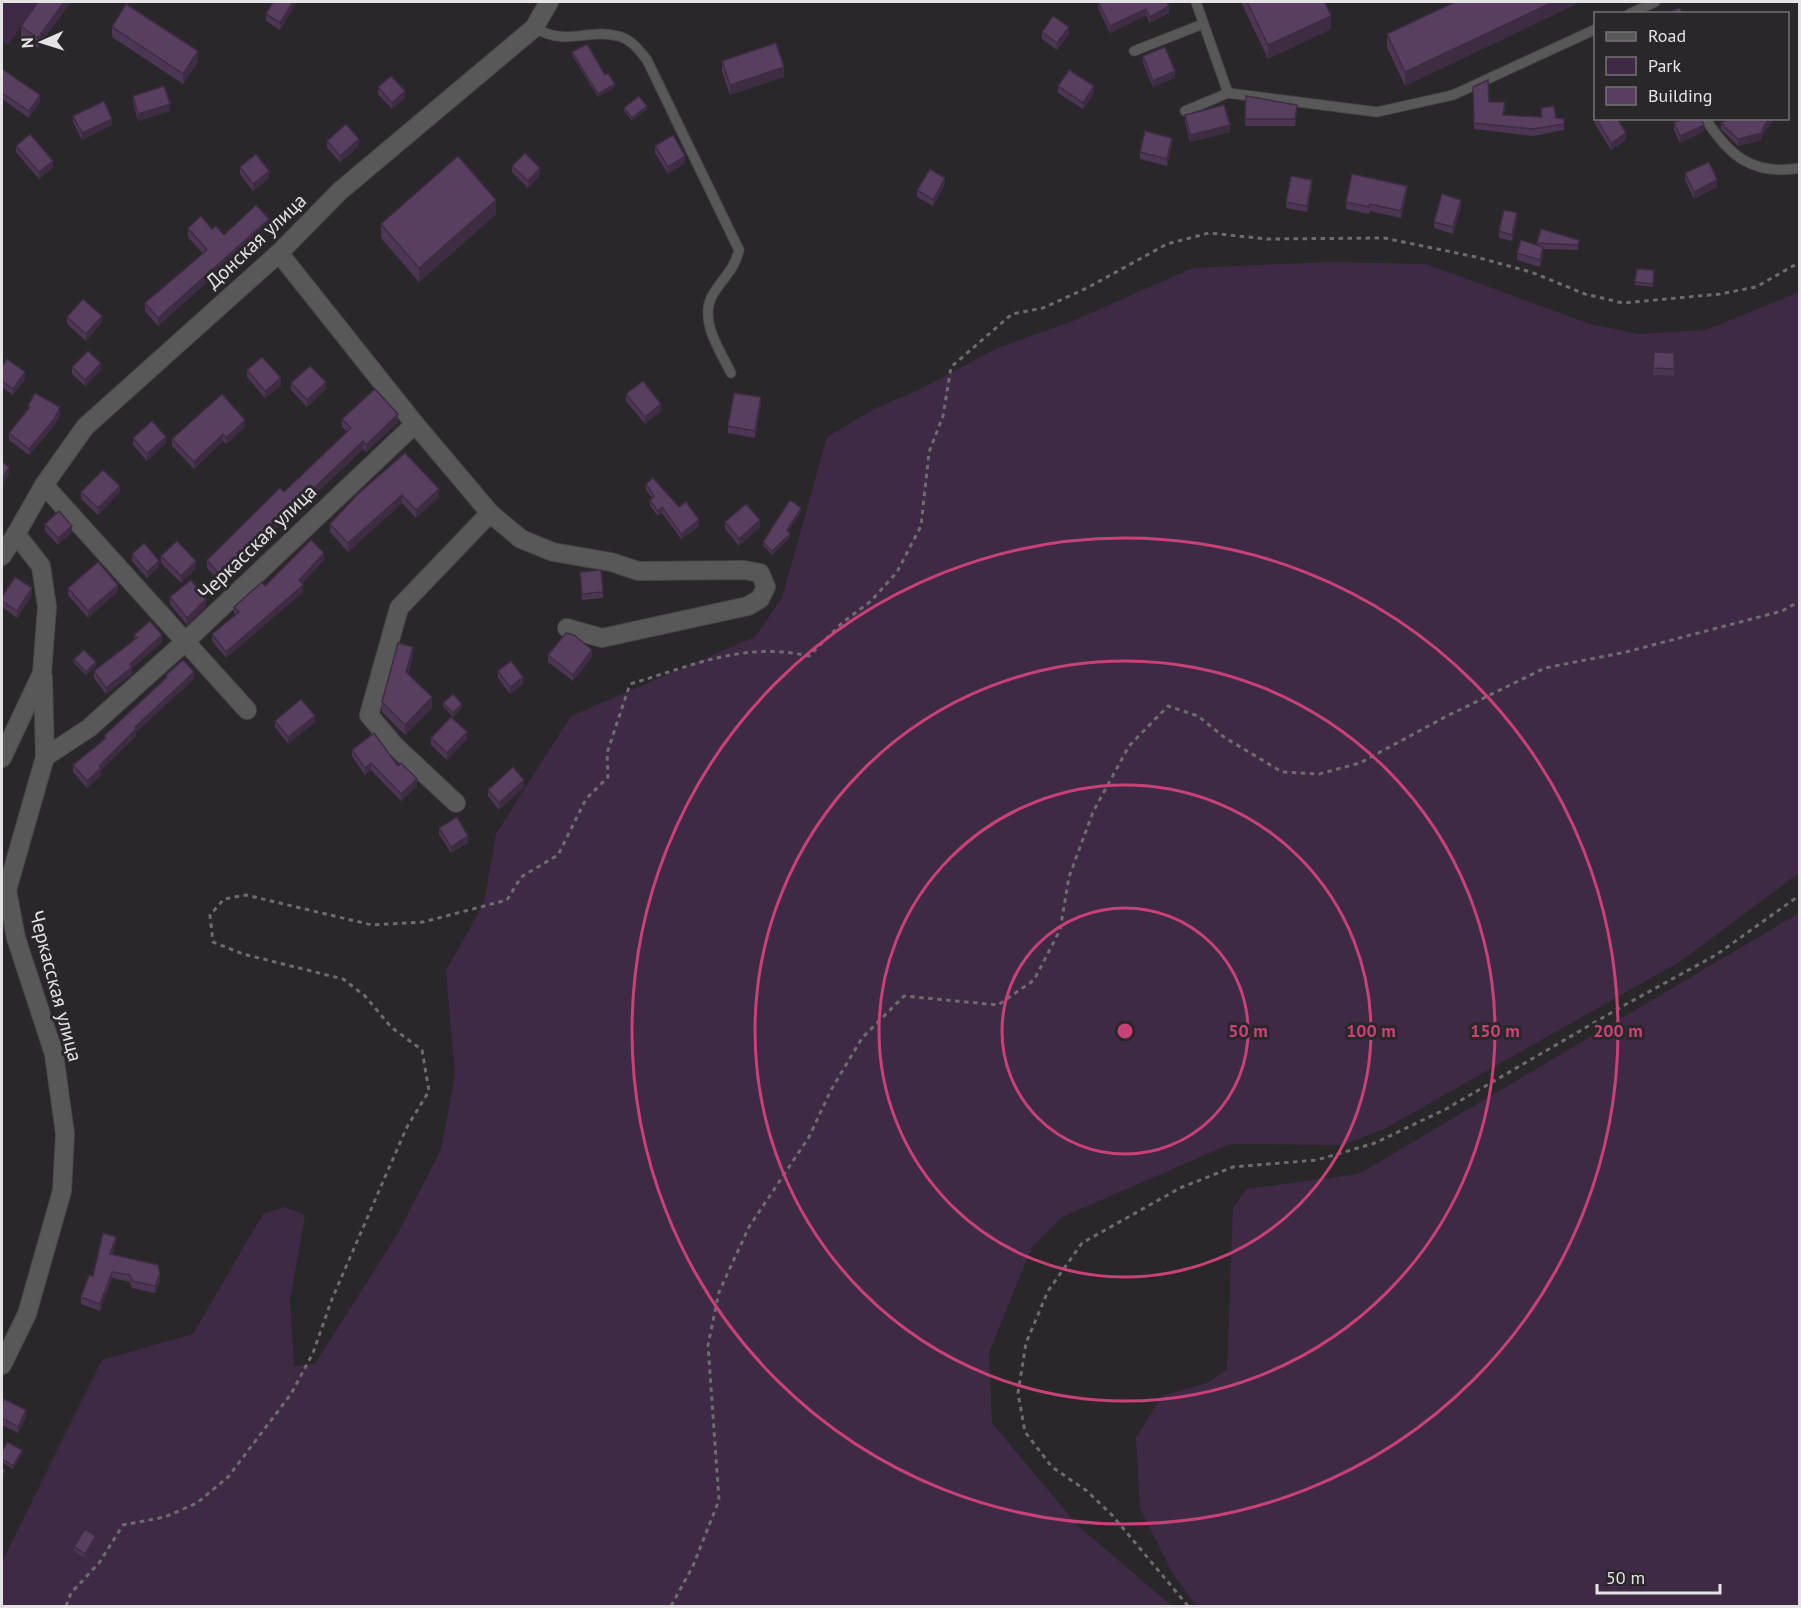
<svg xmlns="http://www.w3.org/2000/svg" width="1801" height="1608" viewBox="0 0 1801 1608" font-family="'PT Sans',sans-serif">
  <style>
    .green { fill: #3f2a46 }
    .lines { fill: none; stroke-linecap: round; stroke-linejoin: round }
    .lane-casing { stroke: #484548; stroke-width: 11 }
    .street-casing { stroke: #484548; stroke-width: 20 }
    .path { stroke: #6f6c6f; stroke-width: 3; stroke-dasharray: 4.5 4.5; stroke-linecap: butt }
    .lane { stroke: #595859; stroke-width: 9 }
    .street { stroke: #595859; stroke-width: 18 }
    .wall { fill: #4c3653 }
    .shaded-wall { fill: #3e2c43 }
    .building { fill: #583f60; stroke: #3e2c43; stroke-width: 1.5 }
    .ring { fill: none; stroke: #c94177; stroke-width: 3 }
    .labels { text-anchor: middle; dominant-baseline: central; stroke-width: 6; stroke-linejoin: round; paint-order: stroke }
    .street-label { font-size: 20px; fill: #e5e3e5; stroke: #2a272a }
    .centre { fill: #c94177; stroke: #2a272a; stroke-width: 3 }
    .ring-label { font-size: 18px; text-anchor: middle; font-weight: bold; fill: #c94177; stroke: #2a272a; stroke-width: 6; stroke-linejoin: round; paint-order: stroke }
  </style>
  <rect width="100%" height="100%" fill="#2a272a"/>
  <g class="green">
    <polygon points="2,2 37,2 8,45 2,41"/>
    <polygon points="1329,262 1426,264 1590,324 1639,334 1706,330 1799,292 1799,873 1681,961 1384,1129 1343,1145 1230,1144 1062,1217 1032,1247 989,1352 992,1423 1078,1526 1172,1606 2,1606 2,1562 102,1360 193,1334 263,1214 284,1207 305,1215 290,1300 294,1366 315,1364 397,1235 441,1150 455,1075 446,971 484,903 496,834 571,716 755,637 782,598 827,437 874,409 923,388 995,349 1073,321 1193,268"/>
    <polygon points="1799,913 1799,1606 1196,1606 1172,1572 1140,1508 1136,1438 1162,1396 1207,1383 1227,1370 1233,1208 1247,1189 1359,1174"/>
  </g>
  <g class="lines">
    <g class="lane-casing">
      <g id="lane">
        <polyline points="1196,2 1228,93"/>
        <polyline points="1629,14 1655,2"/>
        <path d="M534 28C569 47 587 28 618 36 631 39 639 50 647 60L739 250C734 272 720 280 711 298 700 323 721 352 731 373"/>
        <polyline points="1134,51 1203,24"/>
        <polyline points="1185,111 1228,93 1377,112 1453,95 1596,29"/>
        <path d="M1705 118C1729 156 1753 176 1800 168"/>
      </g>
    </g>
    <g class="street-casing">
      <g id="street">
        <polyline points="279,253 415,424 490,513 521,539 553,552 611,562 638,571 744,570 760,573 766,587 760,599 748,606 602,638 567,628"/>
        <polyline points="44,485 247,710"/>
        <polyline points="2,556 16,534"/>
        <polyline points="45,757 89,728 186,641 415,424"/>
        <polyline points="2,758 42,673 47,607 41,566 16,534 44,485 85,427 279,253 340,191 534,28 549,2"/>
        <polyline points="456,803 394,745 369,715 399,608 490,513"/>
        <polyline points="2,1365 27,1314 62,1191 65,1134 54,1054 16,938 7,890 45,757 43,677"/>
      </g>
    </g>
    <g class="path">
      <path d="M66 1606 71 1593 99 1563 123 1525 165 1517 197 1503 228 1477 291 1394 313 1353 332 1299 392 1161 407 1127 429 1091 422 1050 391 1027 365 996 343 979 243 954 213 942 210 915 224 899 246 895 372 925 423 922 507 900 521 877 558 855 586 799 608 777 607 753 630 684C692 666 744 641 809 656L842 623 871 601 897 572 921 526 929 452 943 416 951 367 1012 314 1043 308 1087 288 1167 244 1209 233 1267 239 1384 238 1476 257 1531 272 1585 294 1623 303 1720 294 1756 287 1800 262"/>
      <polyline points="671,1606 693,1566 719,1500 708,1345 719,1292 749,1227 809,1137 831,1090 862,1038 904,996 998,1005 1034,980 1060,930 1069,877 1093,812 1129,746 1168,706 1198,716 1224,737 1282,772 1319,774 1360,763 1445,717 1545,668 1626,652 1782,611 1800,601"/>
      <polyline points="1188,1606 1112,1515 1087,1491 1052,1467 1025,1432 1018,1393 1026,1343 1048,1291 1082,1243 1180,1188 1233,1167 1317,1160 1375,1143 1446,1109 1621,1007 1716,955 1800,895"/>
    </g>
    <use href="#lane" class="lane"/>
    <use href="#street" class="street"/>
  </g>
  <g class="wall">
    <polygon points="38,2 38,48 21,36 21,26"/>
    <polygon points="297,2 280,30 266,21 266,14"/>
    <polygon points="1098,2 1169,13 1150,23 1146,15 1110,33 1098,8"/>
    <polygon points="1241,2 1325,2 1331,29 1268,59"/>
    <polygon points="1578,2 1578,3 1405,86 1387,47 1387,34"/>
    <polygon points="112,27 198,62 183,84 112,37"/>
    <polygon points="1042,32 1069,34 1057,50 1042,39"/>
    <polygon points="572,52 605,75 615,87 598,97 572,55"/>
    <polygon points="1143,56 1175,78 1153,87 1143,63"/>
    <polygon points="722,61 784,77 730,95 722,71"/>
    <polygon points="2,69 40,101 29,118 2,99"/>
    <polygon points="1058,86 1094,93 1083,109 1058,93"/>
    <polygon points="378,87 405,98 392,109 378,94"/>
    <polygon points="1473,87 1489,102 1505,109 1504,115 1541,117 1541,108 1556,118 1564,119 1564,130 1533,136 1474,129"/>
    <polygon points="133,96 170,111 138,121 133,102"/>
    <polygon points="1246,96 1297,111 1295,126 1245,126"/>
    <polygon points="624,108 647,109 632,121 624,111"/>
    <polygon points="1185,115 1230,132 1190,142 1185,122"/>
    <polygon points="73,116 112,125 82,140 73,122"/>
    <polygon points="1595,117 1626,140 1611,150 1595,124"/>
    <polygon points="1772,118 1772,122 1762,135 1762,140 1738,146 1721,129 1721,123"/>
    <polygon points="1674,123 1704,131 1680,143 1674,130"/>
    <polygon points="327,141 359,146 340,162 327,148"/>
    <polygon points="1172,145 1167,166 1140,159 1140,152"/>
    <polygon points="16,146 53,167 39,179 16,152"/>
    <polygon points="655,146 685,163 668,174 655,153"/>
    <polygon points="512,166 540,175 528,188 512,172"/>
    <polygon points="240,167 269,178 253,191 240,174"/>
    <polygon points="1685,173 1717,187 1694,199 1685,180"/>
    <polygon points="945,184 933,206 917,197 917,190"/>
    <polygon points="1312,187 1307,212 1286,208 1286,202"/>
    <polygon points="1407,192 1401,218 1370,211 1369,214 1346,209 1346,202"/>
    <polygon points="1461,207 1453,234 1434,228 1434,222"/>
    <polygon points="496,214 419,282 381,238 381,224"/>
    <polygon points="1517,220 1512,241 1499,238 1499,231"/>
    <polygon points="269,227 158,326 145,311 145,303 203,254 188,237 188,228 212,229 224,235"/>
    <polygon points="1579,240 1578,250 1543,249 1543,254 1540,267 1517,260 1517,253 1537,245 1537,243"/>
    <polygon points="1637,269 1654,270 1653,287 1635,285"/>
    <polygon points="67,317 102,322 86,341 67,324"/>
    <polygon points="1674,353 1674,376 1653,375 1653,368"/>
    <polygon points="2,367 25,379 13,395 2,387"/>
    <polygon points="72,367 101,370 85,386 72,374"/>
    <polygon points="247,370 281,385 265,398 247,377"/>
    <polygon points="291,383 326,389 307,407 291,390"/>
    <polygon points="626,394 661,411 645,424 626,401"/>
    <polygon points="761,404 755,438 728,433 728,426"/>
    <polygon points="28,406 60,414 54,426 29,455 9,440 9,433 28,410"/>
    <polygon points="342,419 398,422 366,452 363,449 309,500 307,498 221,584 207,568 207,560 284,492 347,432 342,427"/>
    <polygon points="245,427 226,444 223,441 194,469 172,446 172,439"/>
    <polygon points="133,438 166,443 147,461 133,445"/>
    <polygon points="405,453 439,497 416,518 402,503 348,552 330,532 330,524"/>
    <polygon points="646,484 679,507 699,526 681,539 662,513 658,516 650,506 650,501 652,498 646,490"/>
    <polygon points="81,492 120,492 98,515 81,499"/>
    <polygon points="801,511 788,531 790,537 772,555 763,545 763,542"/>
    <polygon points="725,522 760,527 739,546 725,529"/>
    <polygon points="45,524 72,532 58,545 45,531"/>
    <polygon points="132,554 159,567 147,578 132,561"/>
    <polygon points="161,556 196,568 181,583 161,563"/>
    <polygon points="324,560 302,583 303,592 226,658 212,641 212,634 235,615 234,613 234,607 265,586"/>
    <polygon points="580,572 603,592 603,598 582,600"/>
    <polygon points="68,588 118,591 88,618 68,595"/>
    <polygon points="32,595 17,618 2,607 2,597"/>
    <polygon points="170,597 206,606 187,625 170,604"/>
    <polygon points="134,635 162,642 132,668 132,674 106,694 94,678 94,671 134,641"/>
    <polygon points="548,655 592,657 573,681 548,662"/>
    <polygon points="413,657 408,674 432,708 405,735 382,712 382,702"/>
    <polygon points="74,659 96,666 86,675 74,663"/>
    <polygon points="498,671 523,684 510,694 498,678"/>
    <polygon points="166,675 194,679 136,732 136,736 101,770 101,775 87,788 73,772 73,765 104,739 104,736 166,678"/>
    <polygon points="443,703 462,708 453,717 443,706"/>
    <polygon points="275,721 315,722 288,744 275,727"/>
    <polygon points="431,738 467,739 447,760 431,745"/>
    <polygon points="352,750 398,766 417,786 401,801 371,770 365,775 352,756"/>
    <polygon points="524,787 499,810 488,796 488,790"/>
    <polygon points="439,828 468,843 451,853 439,834"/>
    <polygon points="116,1243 112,1254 160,1281 155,1293 132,1288 130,1282 112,1278 100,1311 81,1304 81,1297 93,1276"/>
    <polygon points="2,1403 26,1417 18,1433 2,1425"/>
    <polygon points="2,1452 22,1453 13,1469 2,1462"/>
    <polygon points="96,1539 85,1558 74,1551 74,1547"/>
  </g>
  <g class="shaded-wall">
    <polygon points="64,2 71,2 38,48 38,38"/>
    <polygon points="293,2 297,2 280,30 280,23"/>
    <polygon points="1553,2 1578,2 1578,3 1405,86 1405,72"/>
    <polygon points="1169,6 1169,13 1150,23 1150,17"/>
    <polygon points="1146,9 1146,15 1110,33 1110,26"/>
    <polygon points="1331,16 1331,29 1268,59 1268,45"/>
    <polygon points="1069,27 1069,34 1057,50 1057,43"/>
    <polygon points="198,51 198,62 183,84 183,74"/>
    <polygon points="784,67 784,77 730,95 730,85"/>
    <polygon points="1175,71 1175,78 1153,87 1153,81"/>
    <polygon points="615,84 615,87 598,97 598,94"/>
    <polygon points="1094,86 1094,93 1083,109 1083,103"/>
    <polygon points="405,91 405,98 392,109 392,103"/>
    <polygon points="40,95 40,101 29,118 29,111"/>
    <polygon points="170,104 170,111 138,121 138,114"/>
    <polygon points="647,106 647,109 632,121 632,118"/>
    <polygon points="1769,118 1772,118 1772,122 1762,135 1762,140 1738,146 1738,139 1762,130"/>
    <polygon points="112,119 112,125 82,140 82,133"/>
    <polygon points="1230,125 1230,132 1190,142 1190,135"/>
    <polygon points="1704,125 1704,131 1680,143 1680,136"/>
    <polygon points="1626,133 1626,140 1611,150 1611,143"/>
    <polygon points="1172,138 1172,145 1167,166 1167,159"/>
    <polygon points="359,139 359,146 340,162 340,156"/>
    <polygon points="685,156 685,163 668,174 668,167"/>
    <polygon points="53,161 53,167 39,179 39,172"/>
    <polygon points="540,168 540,175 528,188 528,181"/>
    <polygon points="269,171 269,178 253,191 253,184"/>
    <polygon points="945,178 945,184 933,206 933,200"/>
    <polygon points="1312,180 1312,187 1307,212 1307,206"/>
    <polygon points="1717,180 1717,187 1694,199 1694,192"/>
    <polygon points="1407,186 1407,192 1401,218 1401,211"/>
    <polygon points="496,200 496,214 419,282 419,268"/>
    <polygon points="1461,200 1461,207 1453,234 1453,227"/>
    <polygon points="1517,213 1517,220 1512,241 1512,235"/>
    <polygon points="269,219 269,227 158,326 158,318"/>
    <polygon points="1543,247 1543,254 1540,267 1540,260"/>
    <polygon points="102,316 102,322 86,341 86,334"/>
    <polygon points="101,363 101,370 85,386 85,380"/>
    <polygon points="25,372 25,379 13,395 13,389"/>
    <polygon points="281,378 281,385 265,398 265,391"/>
    <polygon points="326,382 326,389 307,407 307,400"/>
    <polygon points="761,397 761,404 755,438 755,431"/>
    <polygon points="661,404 661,411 645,424 645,417"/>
    <polygon points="60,407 60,414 54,426 29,455 29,449"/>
    <polygon points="398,414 398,422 366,452 366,445"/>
    <polygon points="245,420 245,427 226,444 226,438"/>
    <polygon points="223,434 223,441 194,469 194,462"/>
    <polygon points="166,437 166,443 147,461 147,454"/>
    <polygon points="363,441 363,449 309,500 309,493"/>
    <polygon points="9,467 9,474 2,486 2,479"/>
    <polygon points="120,486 120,492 98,515 98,508"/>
    <polygon points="439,489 439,497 416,518 416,510"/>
    <polygon points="307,490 307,498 221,584 221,576"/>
    <polygon points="402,495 402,503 348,552 348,543"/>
    <polygon points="662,507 662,513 658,516 658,511"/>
    <polygon points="801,508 801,511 787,533 787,530"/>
    <polygon points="699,520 699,526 681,539 681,534"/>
    <polygon points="760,520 760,527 739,546 739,539"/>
    <polygon points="72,526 72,532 58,545 58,538"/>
    <polygon points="790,534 790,537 772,555 772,551"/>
    <polygon points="324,553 324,560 299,587 299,580"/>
    <polygon points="159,561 159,567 147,578 147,572"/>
    <polygon points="196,561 196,568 181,583 181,576"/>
    <polygon points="118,585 118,591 88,618 88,611"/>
    <polygon points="303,585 303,592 226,658 226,652"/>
    <polygon points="32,588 32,595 17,618 17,611"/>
    <polygon points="206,599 206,606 187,625 187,618"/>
    <polygon points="162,635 162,642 132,668 132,674 106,694 106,688 130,664"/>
    <polygon points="413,647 413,657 406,682 406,672"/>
    <polygon points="592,650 592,657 573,681 573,675"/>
    <polygon points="96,662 96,666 86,675 86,672"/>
    <polygon points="194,672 194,679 136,732 136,736 101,770 101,775 87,788 87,781 99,766 135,727"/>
    <polygon points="523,677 523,684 510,694 510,687"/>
    <polygon points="432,697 432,708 405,735 405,725"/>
    <polygon points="462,704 462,708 453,717 453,713"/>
    <polygon points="315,716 315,722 288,744 288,737"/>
    <polygon points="467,732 467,739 447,760 447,753"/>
    <polygon points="371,763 371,770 365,775 365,768"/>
    <polygon points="417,779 417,786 401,801 401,794"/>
    <polygon points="524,780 524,787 499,810 499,803"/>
    <polygon points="468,836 468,843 451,853 451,847"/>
    <polygon points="116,1237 116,1243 110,1260 110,1254"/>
    <polygon points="112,1272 112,1278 100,1311 100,1304"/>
    <polygon points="160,1274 160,1281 155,1293 155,1286"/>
    <polygon points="26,1410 26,1417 18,1433 18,1427"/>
    <polygon points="22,1450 22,1453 13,1469 13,1466"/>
    <polygon points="96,1536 96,1539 85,1558 85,1554"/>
  </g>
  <g class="building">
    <polygon points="38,2 64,2 38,38 21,26"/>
    <polygon points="273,2 293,2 280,23 266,14"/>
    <polygon points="1098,2 1167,2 1169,6 1150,17 1146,9 1110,26"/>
    <polygon points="1247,2 1325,2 1331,16 1268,45"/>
    <polygon points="1455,2 1553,2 1405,72 1387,34"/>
    <polygon points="126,4 198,51 183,74 112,27"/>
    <polygon points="1680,8 1683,14 1667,14 1667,13"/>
    <polygon points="1053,16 1069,27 1057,43 1042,32"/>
    <polygon points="776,43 784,67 730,85 722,61"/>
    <polygon points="587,44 605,75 608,73 615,84 598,94 572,52"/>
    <polygon points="1165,47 1175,71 1153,81 1143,56"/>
    <polygon points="2,69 40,95 29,111 2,93"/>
    <polygon points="1069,70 1094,86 1083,103 1058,86"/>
    <polygon points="391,76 405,91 392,103 378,87"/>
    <polygon points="1488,80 1489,102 1505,102 1503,115 1542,117 1541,108 1554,106 1556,118 1564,119 1564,124 1533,129 1474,123 1473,87"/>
    <polygon points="164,86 170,104 138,114 133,96"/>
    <polygon points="639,96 647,106 632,118 624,108"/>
    <polygon points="1246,96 1297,105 1295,119 1245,119"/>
    <polygon points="104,101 112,119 82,133 73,116"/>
    <polygon points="1224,105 1230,125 1190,135 1185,115"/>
    <polygon points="1596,118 1617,118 1626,133 1611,143"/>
    <polygon points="1684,118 1701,118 1704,125 1680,136 1674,123"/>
    <polygon points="1730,118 1769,118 1762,130 1762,133 1738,139 1721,123"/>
    <polygon points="346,124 359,139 340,156 327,141"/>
    <polygon points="1145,131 1172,138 1167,159 1140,152"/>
    <polygon points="30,134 53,161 39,172 16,146"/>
    <polygon points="673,135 685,156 668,167 655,146"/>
    <polygon points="525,153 540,168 528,181 512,166"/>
    <polygon points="256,154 269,171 253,184 240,167"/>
    <polygon points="458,156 496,200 419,268 381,224"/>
    <polygon points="1709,162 1717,180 1694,192 1685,173"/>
    <polygon points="930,169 945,178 933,200 917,190"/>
    <polygon points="1352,174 1407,186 1401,211 1370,204 1369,207 1346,202"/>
    <polygon points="1291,176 1312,180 1307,206 1286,202"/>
    <polygon points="1442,194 1461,200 1453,227 1434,222"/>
    <polygon points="256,205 269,219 158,318 145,303 207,250 188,228 201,216 212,229 216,226 224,235"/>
    <polygon points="1504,210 1517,213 1512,235 1499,231"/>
    <polygon points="1541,229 1579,240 1578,245 1537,243"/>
    <polygon points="1521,240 1543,247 1540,260 1517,253"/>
    <polygon points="1637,269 1654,270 1653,284 1635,282"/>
    <polygon points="83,299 102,316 86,334 67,317"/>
    <polygon points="88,351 101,363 85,380 72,367"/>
    <polygon points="1654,352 1674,353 1674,369 1653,368"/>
    <polygon points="262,357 281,378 265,391 247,370"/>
    <polygon points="7,359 25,372 13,389 2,381 2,367"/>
    <polygon points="310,366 326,382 307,400 291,383"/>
    <polygon points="643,381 661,404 645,417 626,394"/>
    <polygon points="375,389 398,414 366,445 363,441 309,493 307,490 221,576 207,560 280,488 284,492 351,428 342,419"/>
    <polygon points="35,393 60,407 54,419 29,449 9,433 30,407 28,406"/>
    <polygon points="734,393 761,397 755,431 728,426"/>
    <polygon points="222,394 245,420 226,438 223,434 194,462 172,439"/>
    <polygon points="152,421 166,437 147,454 133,438"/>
    <polygon points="405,453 439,489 416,510 402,495 348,543 330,524 358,494"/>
    <polygon points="2,462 9,467 2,479"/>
    <polygon points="103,470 120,486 98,508 81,492"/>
    <polygon points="653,478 679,507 686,502 699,520 681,534 662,507 658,511 650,501 654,496 646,484"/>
    <polygon points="790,500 801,508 787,530 790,534 772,551 763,542"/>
    <polygon points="746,504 760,520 739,539 725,522"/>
    <polygon points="59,511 72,526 58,538 45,524"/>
    <polygon points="311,540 324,553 299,580 303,585 226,652 212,634 239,612 234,607 262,582 265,586"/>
    <polygon points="177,541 196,561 181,576 161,556"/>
    <polygon points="144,543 159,561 147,572 132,554"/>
    <polygon points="98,562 118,585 88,611 68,588"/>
    <polygon points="601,570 603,592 582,594 580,572"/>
    <polygon points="15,577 32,588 17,611 2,601 2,597"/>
    <polygon points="191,580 206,599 187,618 170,597"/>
    <polygon points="150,621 162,635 130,664 132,667 106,688 94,671 137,638 134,635"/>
    <polygon points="566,633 574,635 592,650 573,675 548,655"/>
    <polygon points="398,643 413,647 406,672 432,697 405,725 382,702"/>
    <polygon points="84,650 96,662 86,672 74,659"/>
    <polygon points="183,660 194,672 135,727 136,729 99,766 101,768 87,781 73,765 106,738 104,736 167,677 166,675"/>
    <polygon points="511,661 523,677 510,687 498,671"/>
    <polygon points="453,694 462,704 453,713 443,703"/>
    <polygon points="301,699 315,716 288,737 275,721"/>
    <polygon points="451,717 467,732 447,753 431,738"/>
    <polygon points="374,733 398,766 401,763 417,779 401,794 371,763 365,768 352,750"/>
    <polygon points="513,767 524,780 499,803 488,790"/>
    <polygon points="457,817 468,836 451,847 439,828"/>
    <polygon points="103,1233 116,1237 110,1254 158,1265 160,1274 155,1286 132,1281 130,1275 112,1272 100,1304 81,1297 89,1275 93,1276"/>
    <polygon points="4,1399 26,1410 18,1427 2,1418 2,1403"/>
    <polygon points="7,1442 22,1450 13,1466 2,1459 2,1452"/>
    <polygon points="2,1468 5,1470 2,1476"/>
    <polygon points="85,1529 96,1536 85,1554 74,1547"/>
  </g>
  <g class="ring">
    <circle cx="1125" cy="1031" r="123"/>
    <circle cx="1125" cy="1031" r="246"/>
    <circle cx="1125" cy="1031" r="370"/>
    <circle cx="1125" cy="1031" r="493"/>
  </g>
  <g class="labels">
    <g class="street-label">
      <text transform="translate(256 241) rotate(-43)">Донская улица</text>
      <text transform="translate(257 542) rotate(-44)">Черкасская улица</text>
      <text transform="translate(56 986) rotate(75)">Черкасская улица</text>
    </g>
  </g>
  <circle cx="1125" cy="1031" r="9" class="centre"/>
  <g class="ring-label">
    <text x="1248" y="1037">50 m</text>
    <text x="1371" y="1037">100 m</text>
    <text x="1495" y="1037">150 m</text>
    <text x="1618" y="1037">200 m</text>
  </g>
  <rect width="1801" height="1608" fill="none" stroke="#e5e3e5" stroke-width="6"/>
  <rect x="1594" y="12" width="195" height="108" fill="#2a272a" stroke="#757275" stroke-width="1.5"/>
  <rect x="1606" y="32" width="30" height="9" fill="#595859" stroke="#757275" stroke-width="1.5"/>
  <text x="1648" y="42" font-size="18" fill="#e5e3e5">Road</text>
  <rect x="1606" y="57" width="30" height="18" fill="#3f2a46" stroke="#757275" stroke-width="1.5"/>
  <text x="1648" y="72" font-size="18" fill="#e5e3e5">Park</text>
  <rect x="1606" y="87" width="30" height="18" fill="#583f60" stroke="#757275" stroke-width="1.5"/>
  <text x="1648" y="102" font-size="18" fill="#e5e3e5">Building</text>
  <g transform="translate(42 42) rotate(267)" stroke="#2a272a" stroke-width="4.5" paint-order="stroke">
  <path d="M0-4.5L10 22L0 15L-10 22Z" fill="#e5e3e5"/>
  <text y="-9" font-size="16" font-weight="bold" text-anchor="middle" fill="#e5e3e5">N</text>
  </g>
  <path d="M1597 1584v9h123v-9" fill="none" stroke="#e5e3e5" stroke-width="3"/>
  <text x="1606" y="1584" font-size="18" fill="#e5e3e5" stroke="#2a272a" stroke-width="4.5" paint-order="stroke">50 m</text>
</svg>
